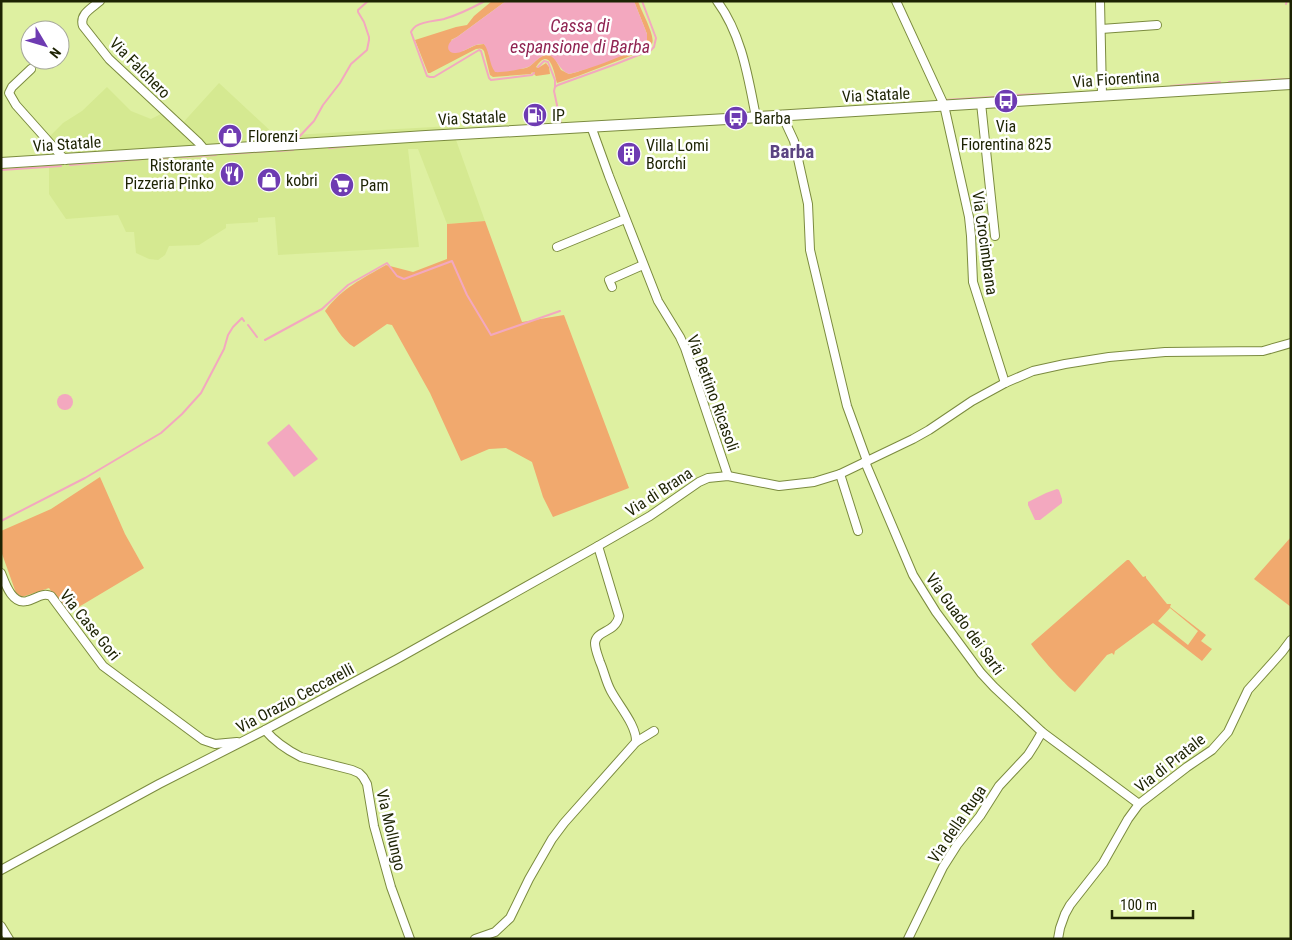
<svg xmlns="http://www.w3.org/2000/svg" width="1292" height="940" viewBox="0 0 1292 940" font-family="'Roboto Condensed',sans-serif">
  <style>
    .built { fill: #d5e991 }
    .green { fill: #f1a96e; fill-rule: evenodd }
    .water { fill: #f3a8bf }
    .lines { fill: none; stroke-linecap: round; stroke-linejoin: round }
    .stream { stroke: #f3a8bf; stroke-width: 2 }
    .minor-casing { stroke: #7b8b3f; stroke-width: 10 }
    .major-casing { stroke: #7b8b3f; stroke-width: 12 }
    .minor { stroke: #fff; stroke-width: 8 }
    .major { stroke: #fff; stroke-width: 10 }
    .labels { text-anchor: middle; dominant-baseline: central; stroke-width: 5; stroke-linejoin: round; paint-order: stroke }
    .street-label { font-size: 16px; fill: #1d2303; stroke: #fff }
    .poi-label { font-size: 16px; fill: #1d2303; stroke: #fff; text-anchor: start }
    .water-label { font-size: 18px; font-style: italic; fill: #902452; stroke: #fff }
    .quarter-label { font-size: 19px; font-weight: bold; fill: #5b4481; stroke: #fff }
  </style>
  <rect width="100%" height="100%" fill="#def0a1"/>
  <polygon class="built" points="219,83 276,136 451,126 485,221 447,224 418,149 408,149 419,247 278,255 275,217 258,218 258,222 226,224 226,228 199,245 169,246 165,255 158,260 149,259 136,253 134,232 126,232 118,215 66,219 49,194 49,164 60,151 49,137 63,123 82,111 107,87 131,111 151,119 163,113 179,127"/>
  <g class="green">
    <path d="M492 1H506L457 37 451 40 463 51 476 45 484 44 487 47 489 55C501 61 518 74 530 66 536 61 539 57 547 54L554 57 561 70 569 74 577 72 630 52 647 34 634 1H638C641 11 656 36 652 44 651 47 649 48 646 50L578 76 557 83C554 72 550 46 536 67L538 68 546 63 549 67 550 74 536 76 532 72 531 74 493 77 490 75 484 51C482 48 480 48 476 49L430 73H428L415 40 456 27 467 25 474 16Z"/>
    <path d="M485 221 522 322 564 315 629 488 553 517 543 497 532 462 506 448 489 449 461 461 430 393 392 325 387 324 354 347C341 340 334 323 325 311 342 288 362 279 386 265L413 272 447 259V224Z"/>
    <polygon points="100,477 125,534 144,568 67,614 49,588 22,597 16,593 1,551 1,531 51,509"/>
    <polygon points="1291,537 1291,607 1254,579"/>
    <path d="M1127 560H1129L1143 577 1146 576V578L1167 604H1171L1170 607 1206 635 1201 641 1212 649 1202 661 1153 623 1115 651 1114 655 1112 653 1107 655 1075 692C1064 684 1039 656 1031 644ZM1170 608 1198 631 1188 645 1158 621Z"/>
  </g>
  <g class="water">
    <path d="M506 1H634L647 34V41C639 52 583 71 569 74 558 70 558 58 547 54 539 57 536 61 530 66 525 69 501 73 495 72 489 64 490 52 484 44 473 43 466 52 456 53 444 53 447 41 457 37Z"/>
    <circle cx="65" cy="402" r="8"/>
    <polygon points="289,424 318,459 294,477 267,443"/>
    <polygon points="1057,489 1059,490 1062,499 1062,503 1040,520 1035,520 1028,505 1028,502 1046,493"/>
  </g>
  <g class="lines">
    <g class="stream">
      <path d="M485 1C472 8 458 15 444 19 435 21 424 21 416 26 413 28 413 29 411 32L427 76 430 77H434L479 50 481 51 489 78 491 80 532 75 534 73"/>
      <polyline points="1286,4 1287,1"/>
      <polyline points="538,67 544,61 548,62 555,80 555,87"/>
      <polyline points="1229,82 1291,79"/>
      <polyline points="1171,86 1220,82"/>
      <polyline points="1015,95 1046,94"/>
      <polyline points="944,100 1011,96"/>
      <polyline points="561,124 554,91 555,87 558,85 616,64 651,50 654,47 656,38 642,1"/>
      <polyline points="297,139 314,121 323,105 340,83 351,64 367,50 369,40 369,37 364,22 358,12 358,10 368,1"/>
      <polyline points="329,148 349,146 351,145"/>
      <polyline points="277,151 293,150"/>
      <polyline points="228,154 270,151"/>
      <polyline points="181,157 216,155"/>
      <polyline points="153,159 174,157"/>
      <polyline points="70,165 143,159"/>
      <polyline points="1,170 61,166"/>
      <polyline points="248,325 257,337"/>
      <polyline points="265,340 322,309 348,285 387,263 397,276 404,279 452,261 467,295 491,335 560,311"/>
      <polyline points="1,521 85,478 161,433 182,414 201,393 224,349 228,335 233,327 242,318 244,321"/>
    </g>
    <g class="minor-casing">
      <g id="minor">
        <path d="M100 1C92 8 79 14 83 26L109 59 199 143 205 150"/>
        <path d="M717 1C742 35 748 77 756 117"/>
        <polyline points="896,1 944,105 969,217 971,236 973,282 1005,383"/>
        <polyline points="1100,1 1102,95"/>
        <polyline points="1101,29 1157,25"/>
        <polyline points="31,69 12,87 9,93 16,105 65,160"/>
        <polyline points="981,103 995,236"/>
        <polyline points="782,115 794,141 808,204 810,250 847,406 867,461"/>
        <polyline points="593,126 592,129 609,176 658,301 680,337 685,348 728,476"/>
        <polyline points="557,247 625,219"/>
        <polyline points="612,287 609,280 643,265"/>
        <polyline points="865,462 913,575 936,612 981,673 994,687 1042,732 1139,804"/>
        <polyline points="840,474 858,531"/>
        <path d="M598 546 619 616C616 633 596 630 595 643 595 649 598 656 600 662 604 671 606 682 611 691 619 706 637 726 636 742"/>
        <path d="M1 573C5 583 12 605 27 601 36 599 42 592 51 596L103 666 203 740 215 744 237 742"/>
        <path d="M265 730C275 742 287 750 301 757L352 770 359 773 363 777 367 784 374 826 391 887 410 939"/>
        <polyline points="1,870 159,784 265,730 397,659 598,546 650,516 699,482 708,478 728,476 779,486 814,482 840,474 913,439 929,430 972,401 1005,383 1033,371 1065,364 1109,357 1165,352 1263,351 1291,343"/>
        <polyline points="1,926 9,939"/>
        <polyline points="475,939 495,932 510,918 529,879 552,839 564,823 636,742 654,731"/>
        <polyline points="908,939 943,867 957,845 980,816 999,786 1028,755 1035,744 1042,732"/>
        <polyline points="1058,939 1060,928 1065,914 1070,905 1103,863 1128,819 1139,804 1187,767 1212,750 1228,732 1248,690 1282,652 1291,640"/>
      </g>
    </g>
    <g class="major-casing">
      <polyline id="major" points="1,163 426,136 727,119 1291,84"/>
    </g>
    <use href="#minor" class="minor"/>
    <use href="#major" class="major"/>
  </g>
  <defs>
    <g id="bus-disc" transform="scale(1.25)"><circle r="9.5" fill="#6e3bb2" stroke="#fff"/><path d="M-5-6H5V4H4V6H2V4H-2V6H-4V4H-5ZM-3.5-4V0h7V-4ZM-3.5 1.2v1.5H-2V1.2ZM2 1.2v1.5H3.5V1.2Z" fill="#fff"/></g>
    <g id="fuel-disc" transform="scale(1.25)"><circle r="9.5" fill="#6e3bb2" stroke="#fff"/><path d="M-5.5-6h7V0h2V4h1.3V-2.5L3-4.5l.8-.8L6-3V5H2.5V1h-1V6h-7ZM-4.2-4.7v3.2H.2V-4.7Z" fill="#fff"/></g>
    <g id="shop-disc" transform="scale(1.25)"><circle r="9.5" fill="#6e3bb2" stroke="#fff"/><path d="M-5-2.5h2.3a2.7 3.5 0 0 1 5.4 0H5L5.5 6h-11ZM-1.5-2.5h3a1.5 2.3 0 0 0-3 0Z" fill="#fff"/></g>
    <g id="building-disc" transform="scale(1.25)"><circle r="9.5" fill="#6e3bb2" stroke="#fff"/><path d="M-4-6H4V6H1V3H-1V6H-4ZM-2.5-4.3h1.7v1.8h-1.7ZM.8-4.3h1.7v1.8H.8ZM-2.5-1h1.7V.8h-1.7ZM.8-1h1.7V.8H.8Z" fill="#fff"/></g>
    <g id="restaurant-disc" transform="scale(1.25)"><circle r="9.5" fill="#6e3bb2" stroke="#fff"/><path d="M-5-6h1v4h1v-4h1v4h1v-4h1v5L-1.5 .5V6h-2V.5L-5-1ZM5-6V6H3V1.5H1.5Q1.5-4 5-6Z" fill="#fff"/></g>
    <g id="supermarket-disc" transform="scale(1.25)"><circle r="9.5" fill="#6e3bb2" stroke="#fff"/><path d="M-6-5.5h2.5l.6 2H6L4.5 2H-2.5L-4.4-4H-6ZM-1.5 3.2a1.3 1.3 0 1 0 .1 0ZM3 3.2a1.3 1.3 0 1 0 .1 0Z" fill="#fff"/></g>
  </defs>
  <g fill-rule="evenodd">
    <use href="#bus-disc" x="1006" y="101"/>
    <use href="#fuel-disc" x="535" y="115"/>
    <use href="#bus-disc" x="736" y="118"/>
    <use href="#shop-disc" x="230" y="136"/>
    <use href="#building-disc" x="629" y="154"/>
    <use href="#restaurant-disc" x="232" y="174"/>
    <use href="#shop-disc" x="269" y="180"/>
    <use href="#supermarket-disc" x="342" y="185"/>
  </g>
  <g class="labels">
    <g class="street-label">
      <text transform="translate(140 68) rotate(45)">Via Falchero</text>
      <text transform="translate(1116 79) rotate(-4)">Via Fiorentina</text>
      <text transform="translate(876 95) rotate(-3)">Via Statale</text>
      <text transform="translate(472 118) rotate(-3)">Via Statale</text>
      <text transform="translate(67 144) rotate(-4)">Via Statale</text>
      <text transform="translate(985 243) rotate(82)">Via Crocimbrana</text>
      <text transform="translate(713 393) rotate(70)">Via Bettino Ricasoli</text>
      <text transform="translate(659 492) rotate(-33)">Via di Brana</text>
      <text transform="translate(965 624) rotate(54)">Via Guado dei Sarti</text>
      <text transform="translate(90 625) rotate(51)">Via Case Gori</text>
      <text transform="translate(295 698) rotate(-28)">Via Orazio Ceccarelli</text>
      <text transform="translate(1170 763) rotate(-38)">Via di Pratale</text>
      <text transform="translate(957 824) rotate(-56)">Via della Ruga</text>
      <text transform="translate(391 830) rotate(77)">Via Mollungo</text>
    </g>
    <g class="poi-label">
      <text x="552" y="115">IP</text>
      <text x="754" y="118">Barba</text>
      <text x="1006" y="126" text-anchor="middle">Via<tspan x="1006" dy="18">Fiorentina 825</tspan></text>
      <text x="248" y="136">Florenzi</text>
      <text x="646" y="145">Villa Lomi<tspan x="646" dy="18">Borchi</tspan></text>
      <text x="214" y="165" text-anchor="end">Ristorante<tspan x="214" dy="18">Pizzeria Pinko</tspan></text>
      <text x="286" y="180">kobri</text>
      <text x="360" y="185">Pam</text>
    </g>
    <g class="water-label">
      <text x="580" y="25">Cassa di<tspan x="580" dy="21">espansione di Barba</tspan></text>
    </g>
    <g class="quarter-label">
      <text x="792" y="151">Barba</text>
    </g>
  </g>
  <rect width="1292" height="940" fill="none" stroke="#1d2303" stroke-width="5"/>
  <g transform="translate(45 45) rotate(128)"><circle r="24" fill="#ffffff" stroke="#a5a79a"/>
  <path d="M0-4L9 19L0 12L-9 19Z" fill="#6e3bb2"/>
  <text y="-8" font-size="14" font-weight="bold" text-anchor="middle" fill="#1d2303">N</text>
  </g>
  <path d="M1112 910v8h81v-8" fill="none" stroke="#1d2303" stroke-width="2.5"/>
  <text x="1120" y="910" font-size="15" fill="#1d2303" stroke="#ffffff" stroke-width="4" paint-order="stroke">100 m</text>
</svg>
